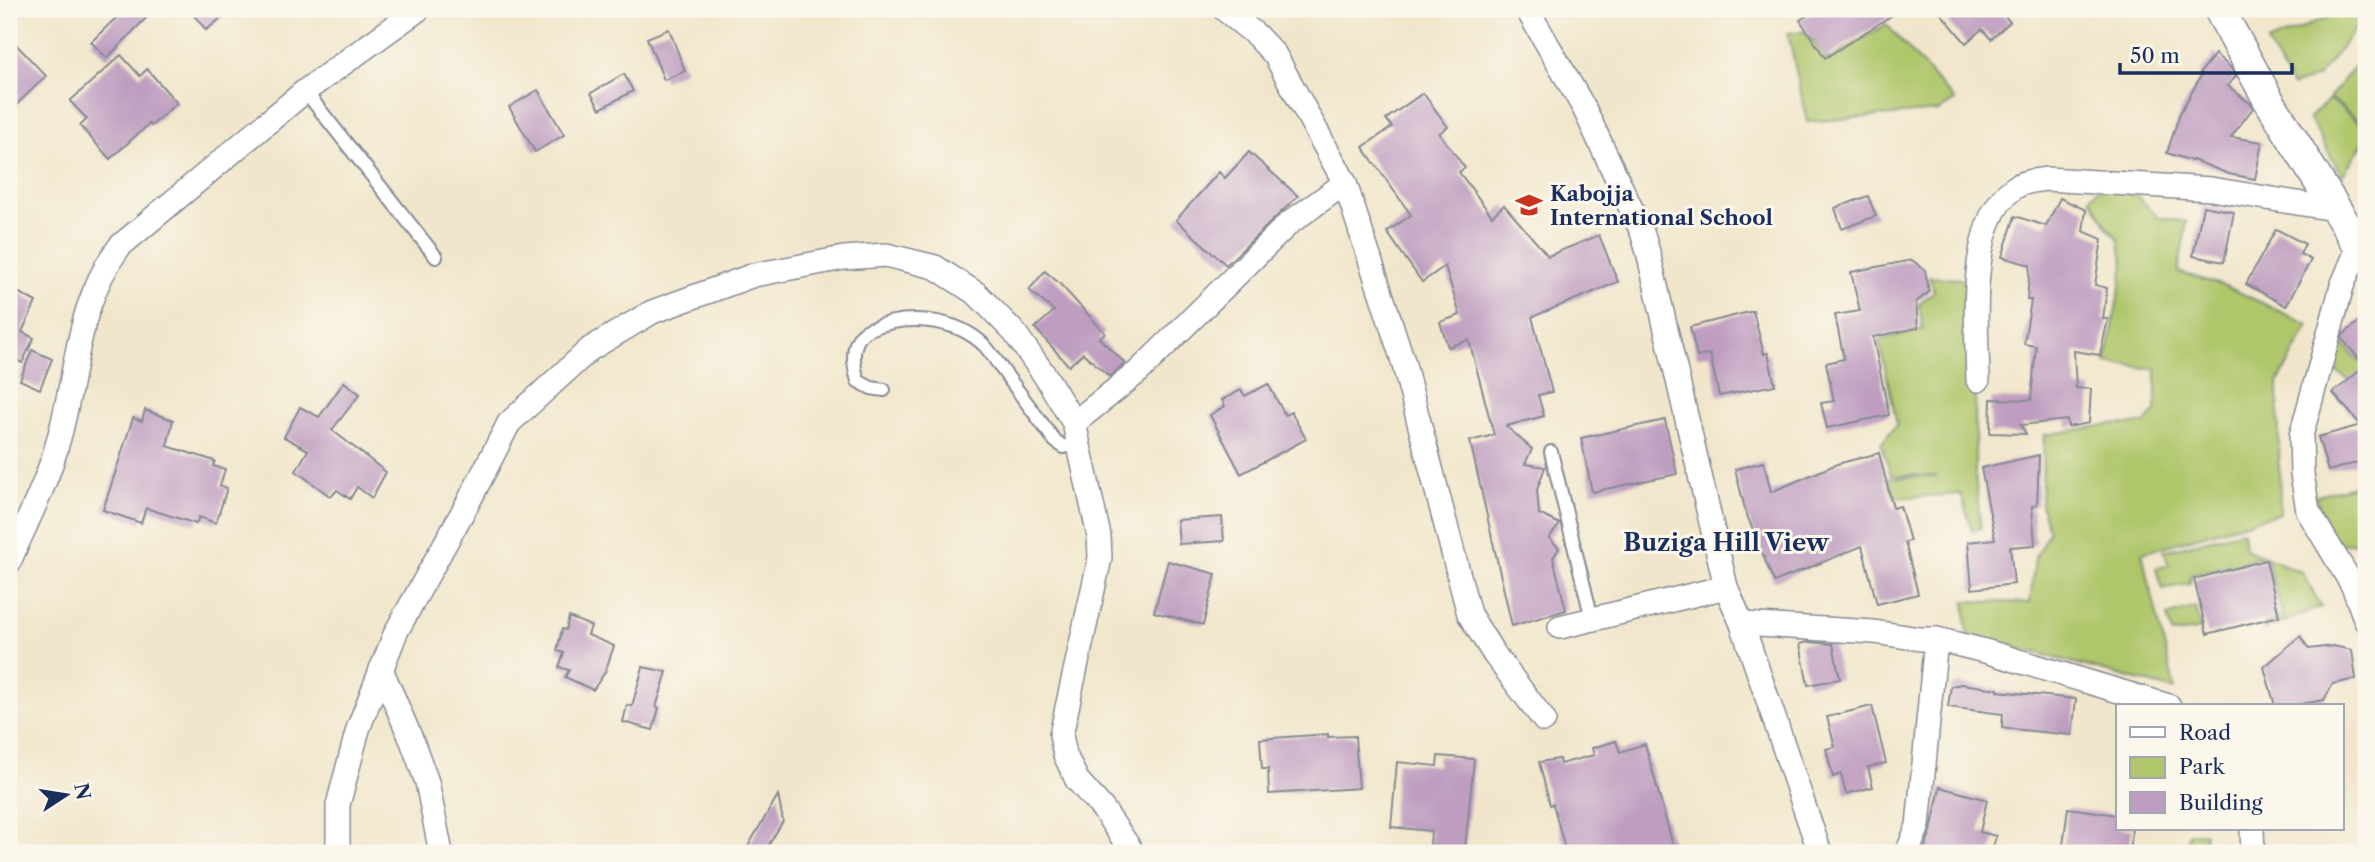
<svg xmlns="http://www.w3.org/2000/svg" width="2375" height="862" viewBox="0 0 2375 862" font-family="'Libre Caslon Text',serif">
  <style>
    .green { fill: #afc66b; stroke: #657a64; stroke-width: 2 }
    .building { fill: #be9dc0 }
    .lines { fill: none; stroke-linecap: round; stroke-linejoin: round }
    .service-casing { stroke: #868a94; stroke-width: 16 }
    .minor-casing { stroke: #868a94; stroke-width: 26 }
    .tertiary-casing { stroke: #868a94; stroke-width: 33 }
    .service { stroke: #fff; stroke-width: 12 }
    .minor { stroke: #fff; stroke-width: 23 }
    .tertiary { stroke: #fff; stroke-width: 30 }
    .labels { text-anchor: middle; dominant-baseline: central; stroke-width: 6; stroke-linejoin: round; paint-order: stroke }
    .poi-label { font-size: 21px; font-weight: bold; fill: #1b2f5e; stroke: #fbf7ec; text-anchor: start }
    .quarter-label { font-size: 24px; font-weight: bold; fill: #1b2f5e; stroke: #fbf7ec }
  </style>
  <rect width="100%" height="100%" fill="#fbf7ec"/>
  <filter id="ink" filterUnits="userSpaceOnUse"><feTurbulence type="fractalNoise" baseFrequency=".0143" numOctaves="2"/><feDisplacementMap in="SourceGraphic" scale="14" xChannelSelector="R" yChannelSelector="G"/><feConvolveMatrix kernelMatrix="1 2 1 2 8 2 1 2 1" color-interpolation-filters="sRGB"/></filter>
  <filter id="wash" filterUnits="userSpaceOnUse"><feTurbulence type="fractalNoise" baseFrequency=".00686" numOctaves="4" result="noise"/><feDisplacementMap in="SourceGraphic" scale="28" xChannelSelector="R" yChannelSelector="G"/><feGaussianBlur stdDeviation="1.57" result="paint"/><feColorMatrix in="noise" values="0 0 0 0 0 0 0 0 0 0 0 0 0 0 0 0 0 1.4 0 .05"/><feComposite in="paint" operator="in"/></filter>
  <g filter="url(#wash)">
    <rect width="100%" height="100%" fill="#f1e6cb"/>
    <g class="green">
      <polygon points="2346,9 2357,9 2366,15 2318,77 2292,86 2267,43"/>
      <polygon points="1886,24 1955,101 1939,111 1807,122 1788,33 1804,31 1829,60"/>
      <polygon points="2355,66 2366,74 2366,127 2330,97"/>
      <polygon points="2330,99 2366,129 2366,138 2342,176 2309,118"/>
      <polygon points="2102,186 2138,197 2159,217 2187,222 2178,272 2228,287 2309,325 2278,383 2280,513 2142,553 2175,690 1967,634 1965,601 2030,603 2035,558 2049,531 2041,505 2044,435 2113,424 2144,424 2156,412 2156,369 2106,363 2124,265 2119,240 2108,228 2090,197"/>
      <polygon points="1929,277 1976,280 1975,476 1981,528 1972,530 1961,494 1895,498 1889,478 1937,476 1891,475 1881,444 1897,424 1879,340 1923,329 1919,304 1934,291"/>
      <polygon points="2340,341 2366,368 2366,394 2334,369"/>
      <polygon points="2366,479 2366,554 2356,542 2334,545 2315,496 2350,487"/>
      <polygon points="2243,531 2245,549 2302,572 2321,607 2264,630 2265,623 2283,617 2266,556 2191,575 2190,584 2162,589 2156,568 2169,565 2164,551"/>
      <polygon points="2196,607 2201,629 2172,634 2167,616"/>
      <polygon points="2189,833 2205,833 2203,853 2175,853 2186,851"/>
    </g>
    <g id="blocks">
      <g class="building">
        <polygon points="125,9 155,9 107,58 91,42"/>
        <polygon points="189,9 233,9 206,30"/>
        <polygon points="1818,9 1902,9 1825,58 1800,20"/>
        <polygon points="1937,9 2005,9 2001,12 2010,22 1991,39 1982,29 1966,43"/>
        <polygon points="669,29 685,71 664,80 647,38"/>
        <polygon points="9,37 46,76 9,112"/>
        <polygon points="2215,54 2230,67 2236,76 2228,86 2251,104 2253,108 2231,137 2262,142 2255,179 2229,174 2193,160 2192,161 2167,153 2180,113 2202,74 2200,73"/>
        <polygon points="121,55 140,76 147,69 177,103 151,126 149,124 110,159 80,126 87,119 70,101"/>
        <polygon points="624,74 633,91 600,109 591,93"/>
        <polygon points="538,90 564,135 535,152 509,107"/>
        <polygon points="1423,93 1448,127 1439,133 1465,168 1459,172 1492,216 1504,205 1548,256 1599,235 1618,282 1532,317 1552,392 1538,395 1544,416 1506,426 1532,449 1525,464 1545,467 1537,490 1539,514 1560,524 1549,538 1559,548 1553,558 1566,610 1512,626 1470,441 1494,435 1469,340 1448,347 1440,322 1460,315 1445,266 1422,282 1387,232 1411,215 1363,147 1392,127 1386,119"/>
        <polygon points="1249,152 1298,196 1226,265 1176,220 1219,172 1225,178"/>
        <polygon points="1868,196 1876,216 1842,229 1835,208"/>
        <polygon points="2060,198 2086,210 2083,231 2102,239 2095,285 2107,288 2103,319 2108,319 2100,355 2074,351 2076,388 2091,389 2089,423 2068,427 2067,420 2021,425 2026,434 1990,433 1991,399 2031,400 2036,346 2024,344 2031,300 2027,300 2030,265 2002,257 2015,216 2046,226"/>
        <polygon points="2203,206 2234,212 2224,262 2193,256"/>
        <polygon points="2276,229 2305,244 2300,254 2311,260 2286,306 2246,284"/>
        <polygon points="1912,260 1925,270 1929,292 1916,302 1918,328 1873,337 1889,415 1827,428 1821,403 1834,401 1826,363 1844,359 1835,315 1860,311 1851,272"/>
        <polygon points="1045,271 1059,283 1105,333 1099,338 1125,363 1110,377 1083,353 1069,366 1035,328 1054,311 1029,290"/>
        <polygon points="14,290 36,302 22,332 34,338 22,363 10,357 9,359 9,301"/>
        <polygon points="1753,311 1764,354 1768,353 1775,385 1719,396 1710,354 1697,357 1690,327"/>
        <polygon points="2366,315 2366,432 2364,429 2366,460 2328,471 2318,437 2361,425 2333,393 2365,366 2342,339 2343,335"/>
        <polygon points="32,350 52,359 40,389 20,380"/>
        <polygon points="344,382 360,394 332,430 386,472 372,498 357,487 350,499 337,490 331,497 296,471 308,450 284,437 300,407 319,417"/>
        <polygon points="1268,384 1285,415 1291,412 1306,439 1241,474 1210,415 1225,406 1222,400 1241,390 1245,396"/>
        <polygon points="145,410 173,420 167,446 215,461 213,466 225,469 220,486 227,488 216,523 199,517 196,524 146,508 141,523 103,510 133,418 142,421"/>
        <polygon points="1665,420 1677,474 1592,492 1581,438"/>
        <polygon points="1879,453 1893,508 1900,506 1910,541 1905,542 1918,594 1877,604 1862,546 1774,582 1746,513 1735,469 1764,462 1771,492 1837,464"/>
        <polygon points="2039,455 2037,505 2032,506 2035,545 2010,547 2014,584 1972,589 1968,542 1995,539 1981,468"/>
        <polygon points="1222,517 1224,541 1179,544 1177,520"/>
        <polygon points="2266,560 2279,616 2207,634 2194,579"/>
        <polygon points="1168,561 1216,574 1203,625 1154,612"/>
        <polygon points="569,617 591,626 588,635 614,646 605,672 593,690 565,677 569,670 559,667 564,653 557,651 562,629 566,630"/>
        <polygon points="2300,636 2309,649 2333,646 2352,650 2356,679 2333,684 2324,700 2289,706 2275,706 2264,667"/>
        <polygon points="1809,642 1833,644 1840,679 1808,685 1800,644"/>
        <polygon points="643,667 667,672 656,707 659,708 653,730 623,722 627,705 632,706"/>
        <polygon points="1961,684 1998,689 1998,691 2076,699 2072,735 2002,728 2003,714 1948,707 1951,686"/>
        <polygon points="1872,706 1886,763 1868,767 1873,787 1846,794 1841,774 1833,777 1826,749 1835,747 1827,717"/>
        <polygon points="1328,734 1328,737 1355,736 1359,788 1269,794 1268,769 1262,769 1260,739"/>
        <polygon points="1616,741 1620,752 1645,744 1675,853 1566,853 1553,804 1550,805 1539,762 1559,759 1560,764 1594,755 1592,748"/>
        <polygon points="1438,756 1474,759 1465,849 1430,846 1431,831 1391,827 1397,762 1437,766"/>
        <polygon points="1940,787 1987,800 1980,832 1996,836 1991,853 1934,853 1924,850 1931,831"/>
        <polygon points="778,795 783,821 764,853 744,853"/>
        <polygon points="2068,808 2118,815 2118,829 2132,829 2129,853 2062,853"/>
      </g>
    </g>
  </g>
  <g filter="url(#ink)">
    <use href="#blocks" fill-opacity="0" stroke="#868a94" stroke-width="2"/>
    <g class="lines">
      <g class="service-casing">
        <g id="service">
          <polyline points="305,91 436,257"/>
          <path d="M884 390 871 388 858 381C853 364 849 338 870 329 906 314 956 317 985 346 993 355 1000 367 1007 376 1023 398 1039 419 1055 441L1064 447 1078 443"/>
          <polyline points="1551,452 1592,619"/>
        </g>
      </g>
      <g class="minor-casing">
        <g id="minor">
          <polyline points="1224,9 1256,35 1275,55 1345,183 1403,361 1469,614 1494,654 1544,720"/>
          <polyline points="1527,9 1584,108 1642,232 1648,252 1726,587 1742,624 1820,853"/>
          <polyline points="2358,248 2342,286 2301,436 2302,474 2308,511 2353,586 2366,621"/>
          <path d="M1978 380C1977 328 1966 222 2014 188 2023 181 2035 181 2046 179L2211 189 2334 209"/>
          <polyline points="1074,423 1139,371 1288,224 1345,183"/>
          <path d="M9 562C27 521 48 481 59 438 78 370 76 304 120 246L305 91 419 9"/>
          <polyline points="1742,624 1874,632 1920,639 1936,639 1985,651 2169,706"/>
          <polyline points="1560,627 1726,587"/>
          <polyline points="381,669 412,741 427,782 441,853"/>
          <polyline points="2252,829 2253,853"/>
          <polyline points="338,853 338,805 358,729 396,632 470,499 509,423 590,349 652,312 754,275 844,258 886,255 935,267 977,294 1014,332 1046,377 1074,423 1099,536 1100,558 1061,735 1065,755 1077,780 1103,809 1133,853"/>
          <polyline points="1907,853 1918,826 1936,639"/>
        </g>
      </g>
      <g class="tertiary-casing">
        <polyline id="tertiary" points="2219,9 2268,99 2366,258"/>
      </g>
      <use href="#service" class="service"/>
      <use href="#minor" class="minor"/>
      <use href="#tertiary" class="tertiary"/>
    </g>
  </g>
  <defs>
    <g id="school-bare" transform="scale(2.1)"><path d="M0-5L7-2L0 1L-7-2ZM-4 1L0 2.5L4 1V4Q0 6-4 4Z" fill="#c8321e" stroke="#fbf7ec" stroke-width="2.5" paint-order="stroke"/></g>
  </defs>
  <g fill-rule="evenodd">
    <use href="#school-bare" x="1529" y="205"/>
  </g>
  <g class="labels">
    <g class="poi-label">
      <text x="1550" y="193">Kabojja<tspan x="1550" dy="24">International School</tspan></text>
    </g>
    <g class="quarter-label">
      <text x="1726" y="542">Buziga Hill View</text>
    </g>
  </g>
  <rect width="2375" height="862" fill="none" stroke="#fbf7ec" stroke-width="35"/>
  <rect x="2116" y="704" width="228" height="126" fill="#fbf7ec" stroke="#a1a7b3" stroke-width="2"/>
  <rect x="2130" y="727" width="35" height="10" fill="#ffffff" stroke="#a1a7b3" stroke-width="2"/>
  <text x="2179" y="740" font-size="21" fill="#1b2f5e">Road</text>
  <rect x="2130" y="757" width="35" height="21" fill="#afc66b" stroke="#a1a7b3" stroke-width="2"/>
  <text x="2179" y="774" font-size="21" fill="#1b2f5e">Park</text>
  <rect x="2130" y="792" width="35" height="21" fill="#be9dc0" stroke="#a1a7b3" stroke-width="2"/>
  <text x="2179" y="810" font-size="21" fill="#1b2f5e">Building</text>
  <g transform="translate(66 795) rotate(78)" stroke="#fbf7ec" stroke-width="5" paint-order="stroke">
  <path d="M0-5L12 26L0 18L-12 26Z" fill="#1b2f5e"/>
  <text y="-10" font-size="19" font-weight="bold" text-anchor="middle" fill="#1b2f5e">N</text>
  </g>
  <path d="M2120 63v10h172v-10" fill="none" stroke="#1b2f5e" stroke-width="3.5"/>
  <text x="2130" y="63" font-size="21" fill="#1b2f5e" stroke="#fbf7ec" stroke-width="5" paint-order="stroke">50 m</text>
</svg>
